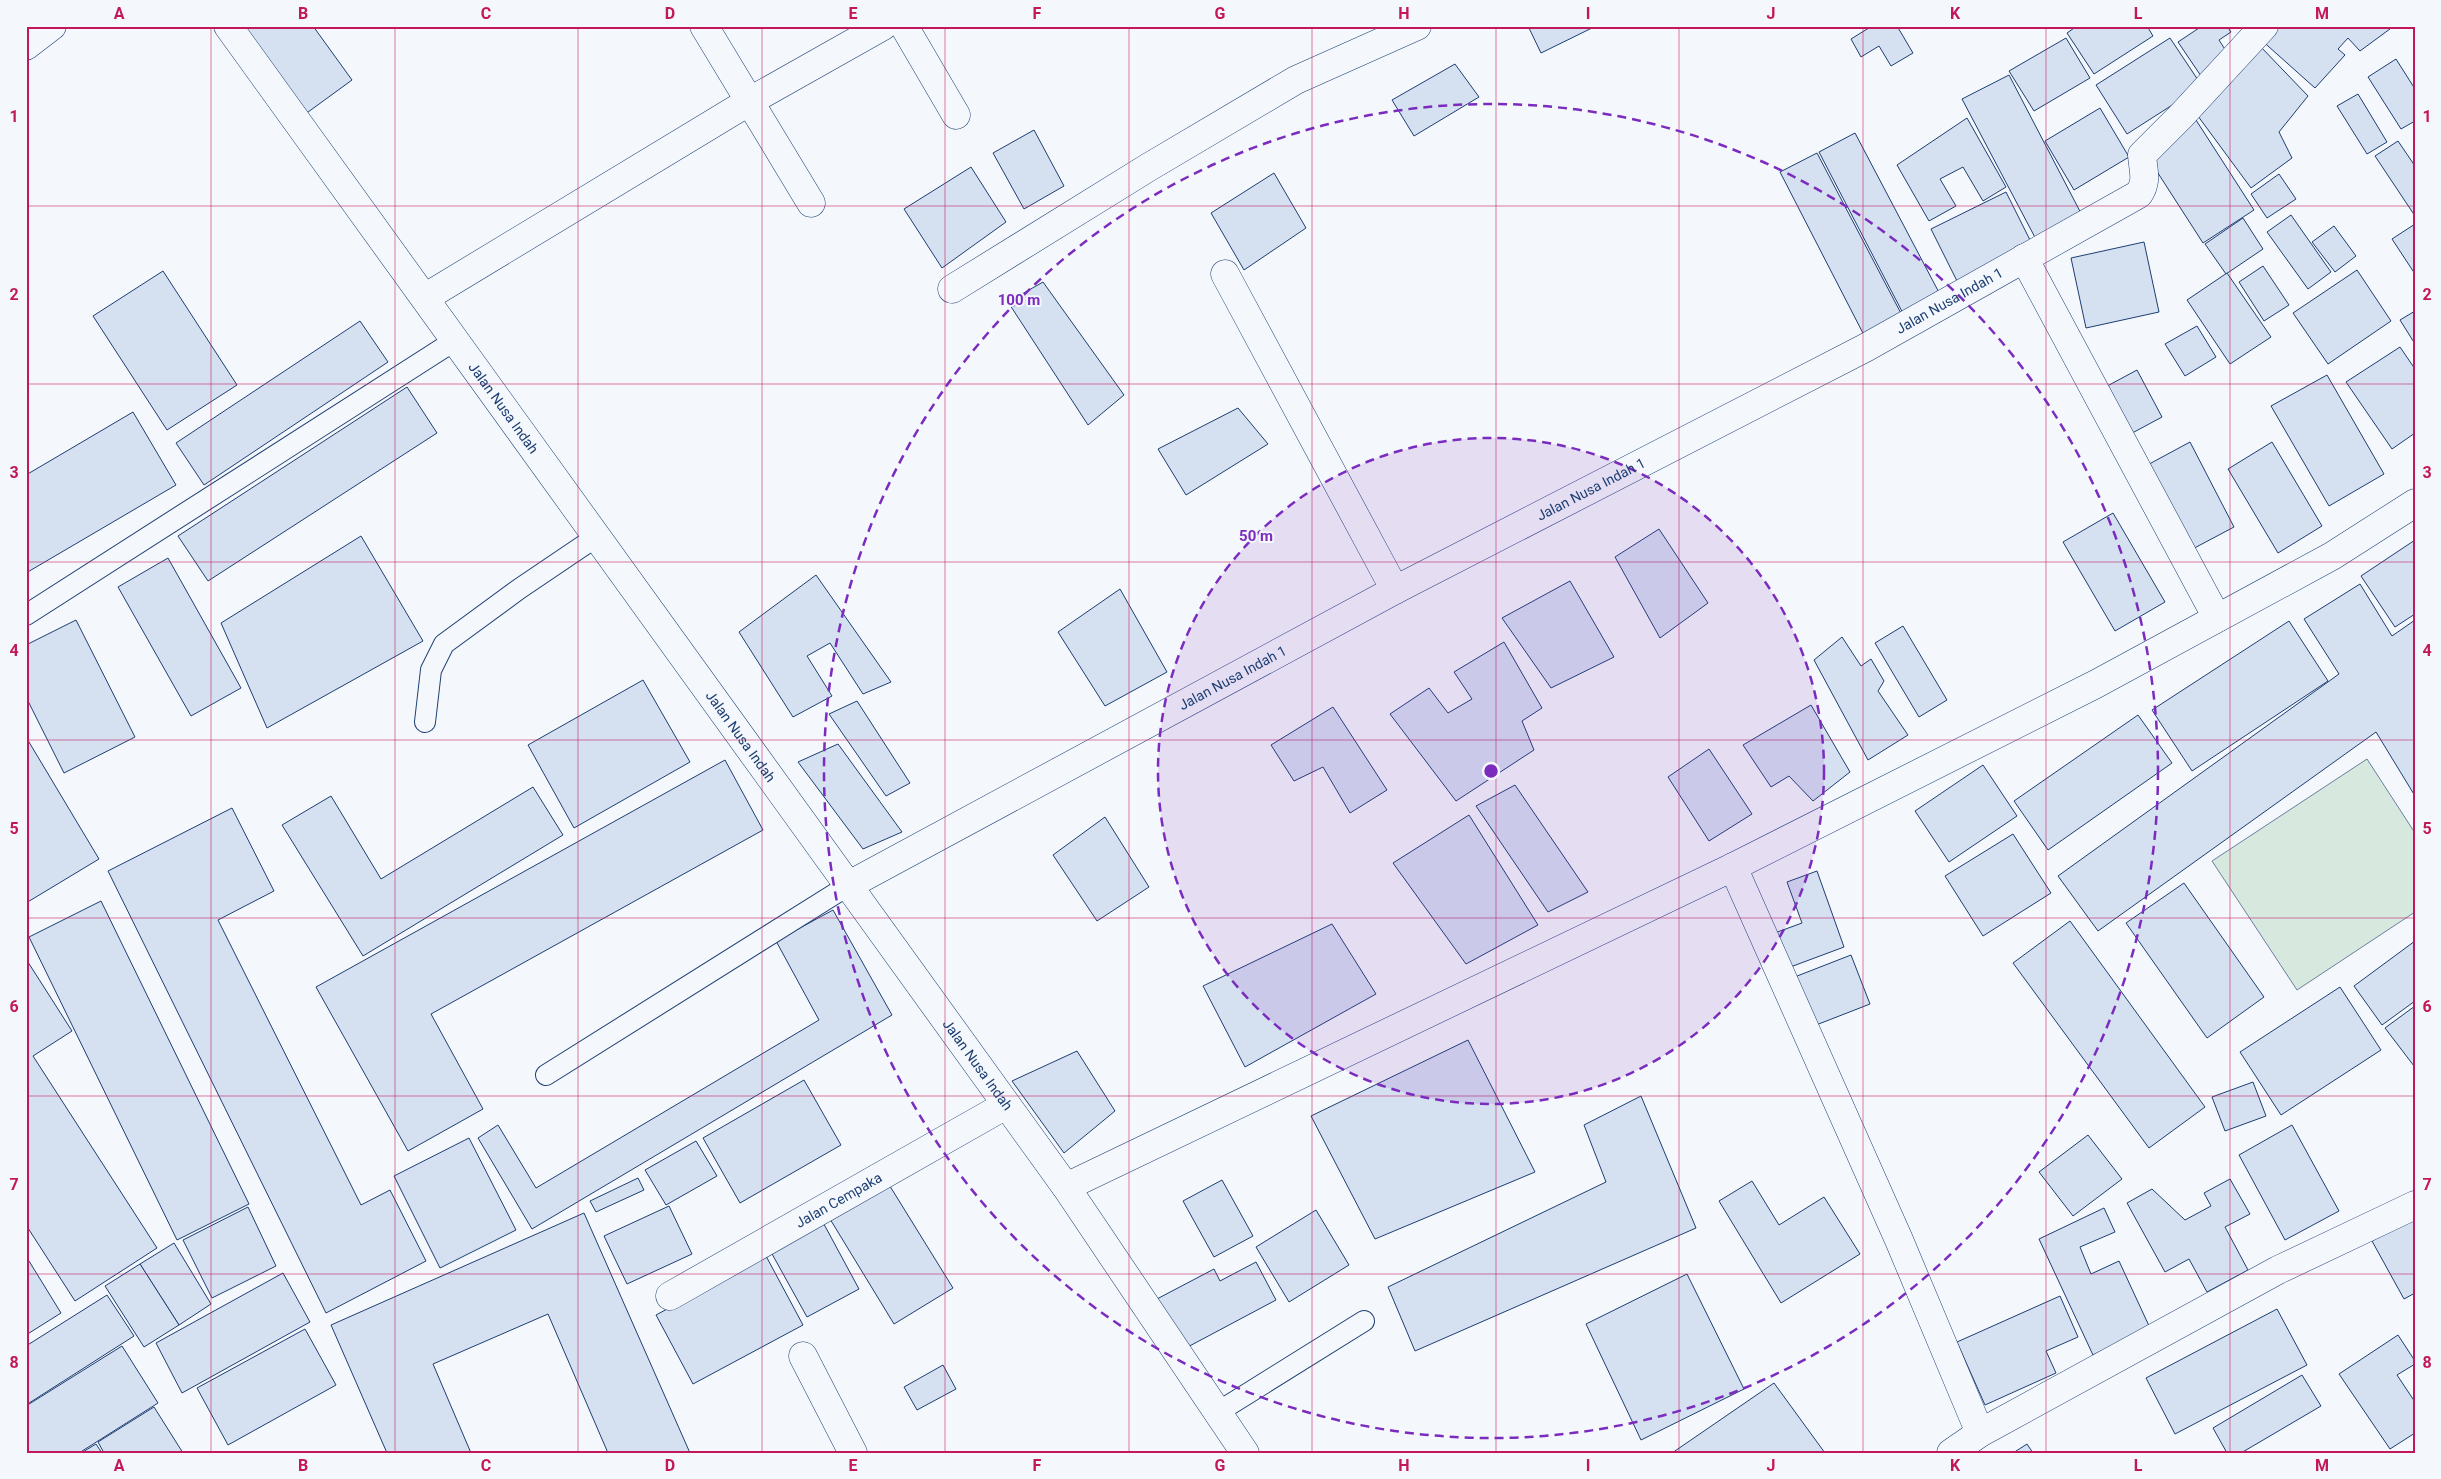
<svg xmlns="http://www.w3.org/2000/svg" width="2441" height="1479" viewBox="0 0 2441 1479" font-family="Roboto,sans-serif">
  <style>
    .green { fill: #d7e8df; stroke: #687fa3 }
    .building { fill: #d5e0f0; stroke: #1d3f73 }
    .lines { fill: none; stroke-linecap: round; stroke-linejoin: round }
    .service-casing { stroke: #1d3f73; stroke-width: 22 }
    .minor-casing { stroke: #1d3f73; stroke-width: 29 }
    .tertiary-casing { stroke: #1d3f73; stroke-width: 29 }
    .service { stroke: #f4f7fb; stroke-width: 20 }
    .minor { stroke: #f4f7fb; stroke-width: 28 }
    .tertiary { stroke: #f4f7fb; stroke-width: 28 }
    .grid { fill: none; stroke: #c2185b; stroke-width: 1; stroke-opacity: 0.55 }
    .ring { fill: none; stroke: #7b2cbf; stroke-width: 2.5; stroke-dasharray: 9 6 }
    .labels { text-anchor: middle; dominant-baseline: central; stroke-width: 4; stroke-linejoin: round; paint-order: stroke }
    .street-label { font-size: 14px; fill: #1d3f73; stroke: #f4f7fb }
    .centre { fill: #7b2cbf; stroke: #f4f7fb; stroke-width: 2.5 }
    .ring-label { font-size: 15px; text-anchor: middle; font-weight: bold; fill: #7b2cbf; stroke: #f4f7fb; stroke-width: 4; stroke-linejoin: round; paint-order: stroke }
    .neatline { fill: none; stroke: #c2185b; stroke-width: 2 }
    .grid-label { font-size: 16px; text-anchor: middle; font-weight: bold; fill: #c2185b }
  </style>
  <rect width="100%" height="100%" fill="#f4f7fb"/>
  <polygon class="green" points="2367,759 2415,833 2415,912 2297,990 2212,861"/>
  <g class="building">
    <polygon points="240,26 313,26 352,80 304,115"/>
    <polygon points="1528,26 1596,26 1541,53"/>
    <polygon points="1872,26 1897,26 1913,53 1891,66 1879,46 1861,57 1851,39"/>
    <polygon points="2077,26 2147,26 2153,36 2094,74 2067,33"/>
    <polygon points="2202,26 2227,26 2231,32 2219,40 2230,57 2201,76 2178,42"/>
    <polygon points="2270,26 2394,26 2360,51 2348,38 2338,49 2345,55 2315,88 2259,38"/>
    <polygon points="2066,38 2090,78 2034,111 2009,71"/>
    <polygon points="2170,38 2202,86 2127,134 2096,85"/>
    <polygon points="2259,45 2308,96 2279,132 2292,158 2251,188 2192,108"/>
    <polygon points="2396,59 2415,89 2415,121 2401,129 2368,77"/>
    <polygon points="1455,64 1479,97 1414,136 1392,100"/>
    <polygon points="2009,75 2085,221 2039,245 1962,99"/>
    <polygon points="2358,94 2387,142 2367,154 2337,106"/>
    <polygon points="2100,108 2129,157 2074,190 2045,141"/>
    <polygon points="1967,118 2006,187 1983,201 1963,167 1940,179 1956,206 1929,221 1897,165"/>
    <polygon points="2196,120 2254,210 2203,243 2145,153"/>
    <polygon points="1034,130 1064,186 1024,209 993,153"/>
    <polygon points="1855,133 1944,302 1907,321 1819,152"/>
    <polygon points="2398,141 2415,166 2415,216 2375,156"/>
    <polygon points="1817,153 1905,321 1867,341 1780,172"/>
    <polygon points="971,167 1006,222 942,268 904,209"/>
    <polygon points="1274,173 1306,228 1244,270 1211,213"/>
    <polygon points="2279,174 2296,199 2267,218 2251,194"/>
    <polygon points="2006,192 2032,244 1957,281 1931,229"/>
    <polygon points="2291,215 2331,272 2308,289 2267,232"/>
    <polygon points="2243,218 2263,249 2226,274 2205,244"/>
    <polygon points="2415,224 2415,274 2392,239"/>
    <polygon points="2334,226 2356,256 2335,272 2312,242"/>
    <polygon points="2144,242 2159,312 2086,328 2071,258"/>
    <polygon points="2263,266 2289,305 2264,321 2239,282"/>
    <polygon points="2357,270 2391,321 2328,364 2293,313"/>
    <polygon points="163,271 237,385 167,430 93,316"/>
    <polygon points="2227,273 2271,337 2230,364 2187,300"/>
    <polygon points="1043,282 1124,395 1088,425 1008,302"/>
    <polygon points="2415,311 2415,344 2400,320"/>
    <polygon points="360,321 388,362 204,485 176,443"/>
    <polygon points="2197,326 2216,357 2185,376 2165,344"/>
    <polygon points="2400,347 2415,369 2415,433 2392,449 2346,382"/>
    <polygon points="2137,370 2162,417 2123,438 2098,391"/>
    <polygon points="2327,375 2384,474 2329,506 2271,406"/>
    <polygon points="407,387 437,433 208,581 178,536"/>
    <polygon points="1238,408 1268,444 1186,495 1158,449"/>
    <polygon points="133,412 176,485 26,573 26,475"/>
    <polygon points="2190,442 2234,527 2185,553 2140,469"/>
    <polygon points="2272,442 2322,526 2278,553 2228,469"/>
    <polygon points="2113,513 2165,602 2115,631 2063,542"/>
    <polygon points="1659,529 1708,603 1660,638 1615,557"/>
    <polygon points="361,536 423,641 267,728 221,623"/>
    <polygon points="2415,540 2415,614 2395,627 2361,576"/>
    <polygon points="168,558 241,688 191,716 118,587"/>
    <polygon points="816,575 891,682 863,694 830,643 807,656 832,696 793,717 739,632"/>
    <polygon points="1570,581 1614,657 1551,688 1502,618"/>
    <polygon points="2360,584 2392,636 2415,620 2415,796 2376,732 2098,931 2058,876 2339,674 2304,619"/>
    <polygon points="1120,589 1167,672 1105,706 1058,632"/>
    <polygon points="76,620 135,737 64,773 26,697 26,645"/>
    <polygon points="2289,621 2328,681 2192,771 2152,710"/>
    <polygon points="1903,626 1947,700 1919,717 1875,643"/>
    <polygon points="1842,637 1861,666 1871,659 1884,681 1878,691 1908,735 1868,760 1814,660"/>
    <polygon points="1504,642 1542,708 1522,721 1534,750 1456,801 1390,714 1429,688 1448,713 1472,699 1454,672"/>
    <polygon points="643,680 690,762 574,828 528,745"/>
    <polygon points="857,701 910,783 886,796 829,714"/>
    <polygon points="1811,705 1850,772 1813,801 1789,776 1771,787 1743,745"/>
    <polygon points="1333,707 1387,790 1350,813 1323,767 1294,781 1271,745"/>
    <polygon points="2138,715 2172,763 2048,850 2014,801"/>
    <polygon points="26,737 99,859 26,903"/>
    <polygon points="838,744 902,832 863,849 798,762"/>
    <polygon points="1709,749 1752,814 1709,841 1668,777"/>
    <polygon points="725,760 763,830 431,1014 483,1109 408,1151 316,987"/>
    <polygon points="1983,765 2017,816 1949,862 1915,811"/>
    <polygon points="1515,785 1588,892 1548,912 1476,806"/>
    <polygon points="533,787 563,835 363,956 282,825 331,796 381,879"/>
    <polygon points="232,808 274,891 218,920 361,1205 390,1190 426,1261 326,1313 108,871"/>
    <polygon points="1469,815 1538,925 1466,964 1393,863"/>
    <polygon points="1105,817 1149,887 1097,921 1053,855"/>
    <polygon points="2013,834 2051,893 1983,936 1945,876"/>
    <polygon points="1817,871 1844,947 1785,969 1772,934 1802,923 1787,882"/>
    <polygon points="2184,883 2264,997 2207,1038 2126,923"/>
    <polygon points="101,901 249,1204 177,1240 29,937"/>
    <polygon points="833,910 892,1015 532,1229 478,1138 498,1125 536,1188 819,1020 776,941"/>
    <polygon points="2070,921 2205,1107 2149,1148 2013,963"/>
    <polygon points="1332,924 1376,994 1245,1067 1203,986"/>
    <polygon points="2415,941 2415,1001 2382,1025 2354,986"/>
    <polygon points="1851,955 1870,1004 1811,1027 1792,978"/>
    <polygon points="26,959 72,1031 33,1056 157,1248 75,1301 26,1225"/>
    <polygon points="2340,987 2381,1050 2281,1115 2240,1052"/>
    <polygon points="2415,1006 2415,1066 2414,1066 2385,1028"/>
    <polygon points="1468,1040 1535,1172 1375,1239 1311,1116"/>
    <polygon points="1077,1051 1115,1111 1064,1153 1012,1081"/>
    <polygon points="804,1080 841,1145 740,1203 703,1138"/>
    <polygon points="2253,1082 2266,1116 2225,1131 2212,1097"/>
    <polygon points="1641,1096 1696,1228 1415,1351 1388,1287 1606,1182 1584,1125"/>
    <polygon points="2292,1125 2339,1211 2285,1240 2239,1155"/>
    <polygon points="2088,1135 2122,1179 2073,1216 2039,1172"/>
    <polygon points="469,1138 516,1230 440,1268 394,1176"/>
    <polygon points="696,1141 717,1176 666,1205 645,1170"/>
    <polygon points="638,1178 644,1190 596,1212 590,1201"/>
    <polygon points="2230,1179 2250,1214 2225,1227 2248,1270 2207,1292 2189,1259 2165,1272 2127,1203 2152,1189 2185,1220 2211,1206 2204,1193"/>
    <polygon points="1222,1180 1253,1236 1214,1257 1183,1201"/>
    <polygon points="1752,1181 1779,1225 1824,1197 1860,1254 1781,1303 1719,1201"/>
    <polygon points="888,1183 953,1288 894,1324 830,1219"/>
    <polygon points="669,1206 692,1254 627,1284 604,1236"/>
    <polygon points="248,1207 276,1266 212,1298 183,1240"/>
    <polygon points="2104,1208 2115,1232 2080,1247 2091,1274 2119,1261 2150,1328 2093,1355 2039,1239"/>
    <polygon points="1316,1210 1349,1265 1289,1302 1256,1247"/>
    <polygon points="584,1213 690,1453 608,1453 548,1314 433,1364 471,1453 387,1453 331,1325"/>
    <polygon points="819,1215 859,1289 807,1317 766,1243"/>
    <polygon points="2415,1217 2415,1293 2404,1299 2372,1241"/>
    <polygon points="174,1243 211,1304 179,1325 140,1264"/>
    <polygon points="766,1256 803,1325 693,1384 656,1315"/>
    <polygon points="29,1261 61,1313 26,1335 26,1263"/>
    <polygon points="1256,1262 1276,1300 1182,1350 1155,1300 1214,1269 1220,1281"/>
    <polygon points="140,1264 179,1325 144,1347 105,1286"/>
    <polygon points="283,1273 310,1322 182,1393 156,1343"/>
    <polygon points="1687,1274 1744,1389 1641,1440 1586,1324"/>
    <polygon points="107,1295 134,1336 26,1405 26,1346"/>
    <polygon points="2060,1296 2078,1337 2046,1351 2056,1373 1985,1405 1957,1342"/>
    <polygon points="2277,1309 2307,1365 2175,1434 2146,1378"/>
    <polygon points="305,1329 336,1385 228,1445 197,1388"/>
    <polygon points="2398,1335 2415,1361 2415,1364 2397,1375 2415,1402 2415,1433 2390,1449 2339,1374"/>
    <polygon points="122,1346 158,1403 79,1453 26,1453 26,1406"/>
    <polygon points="943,1365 956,1389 917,1410 904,1387"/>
    <polygon points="2302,1375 2321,1406 2241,1453 2227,1453 2213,1428"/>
    <polygon points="1774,1383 1825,1453 1672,1453"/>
    <polygon points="154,1407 183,1453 104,1453 98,1442"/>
    <polygon points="96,1444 102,1453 81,1453"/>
    <polygon points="2027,1444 2033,1453 2013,1453"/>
  </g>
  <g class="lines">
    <g class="service-casing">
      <g id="service">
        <polyline points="26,615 454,341"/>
        <polyline points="425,722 431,670 444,644 519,589 596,537"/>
        <polyline points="546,1075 849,885"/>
        <polyline points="1218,1412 1364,1321"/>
      </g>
    </g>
    <g class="minor-casing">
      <g id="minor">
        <path id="s1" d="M228 26 1066 1187 1245 1453"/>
        <polyline points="704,26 811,203"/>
        <polyline points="904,26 956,115"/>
        <polyline points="2024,258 2217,618"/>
        <polyline points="1225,274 1395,590"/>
        <polyline points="952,289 1149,167 1296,80 1417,26"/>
        <polyline points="426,297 750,101 883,26"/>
        <polyline points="1733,867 1899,1240 1980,1433"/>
        <path id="s2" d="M849 885 1395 590 1865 348 2139 194C2148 180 2143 171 2142 155L2182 115 2264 26"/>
        <polyline points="1066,1187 1733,867 2096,684 2332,556 2415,503"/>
        <path id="s3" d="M670 1296 1006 1105"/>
        <polyline points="803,1356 853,1453"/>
        <polyline points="1951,1453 1980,1433 2278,1270 2415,1205"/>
      </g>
    </g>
    <g class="tertiary-casing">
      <polyline id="tertiary" points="26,46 52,26"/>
    </g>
    <use href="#service" class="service"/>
    <use href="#minor" class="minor"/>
    <use href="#tertiary" class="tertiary"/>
  </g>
  <path class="grid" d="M211 26V1453M395 26V1453M578 26V1453M762 26V1453M945 26V1453M1129 26V1453M1312 26V1453M1496 26V1453M1679 26V1453M1863 26V1453M2046 26V1453M2230 26V1453M26 206H2415M26 384H2415M26 562H2415M26 740H2415M26 918H2415M26 1096H2415M26 1274H2415"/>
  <circle cx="1491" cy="771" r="333" fill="#7b2cbf" fill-opacity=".12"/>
  <g class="ring">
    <circle cx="1491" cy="771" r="333"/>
    <circle cx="1491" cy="771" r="667"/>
  </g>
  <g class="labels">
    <g class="street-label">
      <text stroke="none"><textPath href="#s2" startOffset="1246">Jalan Nusa Indah 1</textPath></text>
      <text stroke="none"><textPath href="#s1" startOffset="471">Jalan Nusa Indah</textPath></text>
      <text stroke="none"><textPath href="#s2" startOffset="841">Jalan Nusa Indah 1</textPath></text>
      <text stroke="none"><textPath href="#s2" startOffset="436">Jalan Nusa Indah 1</textPath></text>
      <text stroke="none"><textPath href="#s1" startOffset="876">Jalan Nusa Indah</textPath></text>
      <text stroke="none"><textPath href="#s1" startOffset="1281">Jalan Nusa Indah</textPath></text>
      <text stroke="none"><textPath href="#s3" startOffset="194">Jalan Cempaka</textPath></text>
    </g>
  </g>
  <circle cx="1491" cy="771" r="8" class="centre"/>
  <g class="ring-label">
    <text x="1019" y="305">100 m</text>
    <text x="1256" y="541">50 m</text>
  </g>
  <rect width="2441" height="1479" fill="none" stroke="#f4f7fb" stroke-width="55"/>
  <rect x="28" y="28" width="2386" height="1424" class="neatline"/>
  <g class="grid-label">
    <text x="119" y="19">A</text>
    <text x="303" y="19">B</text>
    <text x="486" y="19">C</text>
    <text x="670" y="19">D</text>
    <text x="853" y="19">E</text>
    <text x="1037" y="19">F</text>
    <text x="1220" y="19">G</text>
    <text x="1404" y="19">H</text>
    <text x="1588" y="19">I</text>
    <text x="1771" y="19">J</text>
    <text x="1955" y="19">K</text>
    <text x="2138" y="19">L</text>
    <text x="2322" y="19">M</text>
    <text x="14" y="122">1</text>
    <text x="2427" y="122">1</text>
    <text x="14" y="300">2</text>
    <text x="2427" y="300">2</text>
    <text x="14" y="478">3</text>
    <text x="2427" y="478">3</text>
    <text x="14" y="656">4</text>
    <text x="2427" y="656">4</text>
    <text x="14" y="834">5</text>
    <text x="2427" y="834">5</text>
    <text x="14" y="1012">6</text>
    <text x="2427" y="1012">6</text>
    <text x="14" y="1190">7</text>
    <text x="2427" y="1190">7</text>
    <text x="14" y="1368">8</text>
    <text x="2427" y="1368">8</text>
    <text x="119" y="1471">A</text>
    <text x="303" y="1471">B</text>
    <text x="486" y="1471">C</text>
    <text x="670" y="1471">D</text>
    <text x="853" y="1471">E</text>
    <text x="1037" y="1471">F</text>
    <text x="1220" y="1471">G</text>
    <text x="1404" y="1471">H</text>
    <text x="1588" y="1471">I</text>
    <text x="1771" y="1471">J</text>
    <text x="1955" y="1471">K</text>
    <text x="2138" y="1471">L</text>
    <text x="2322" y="1471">M</text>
  </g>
</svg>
